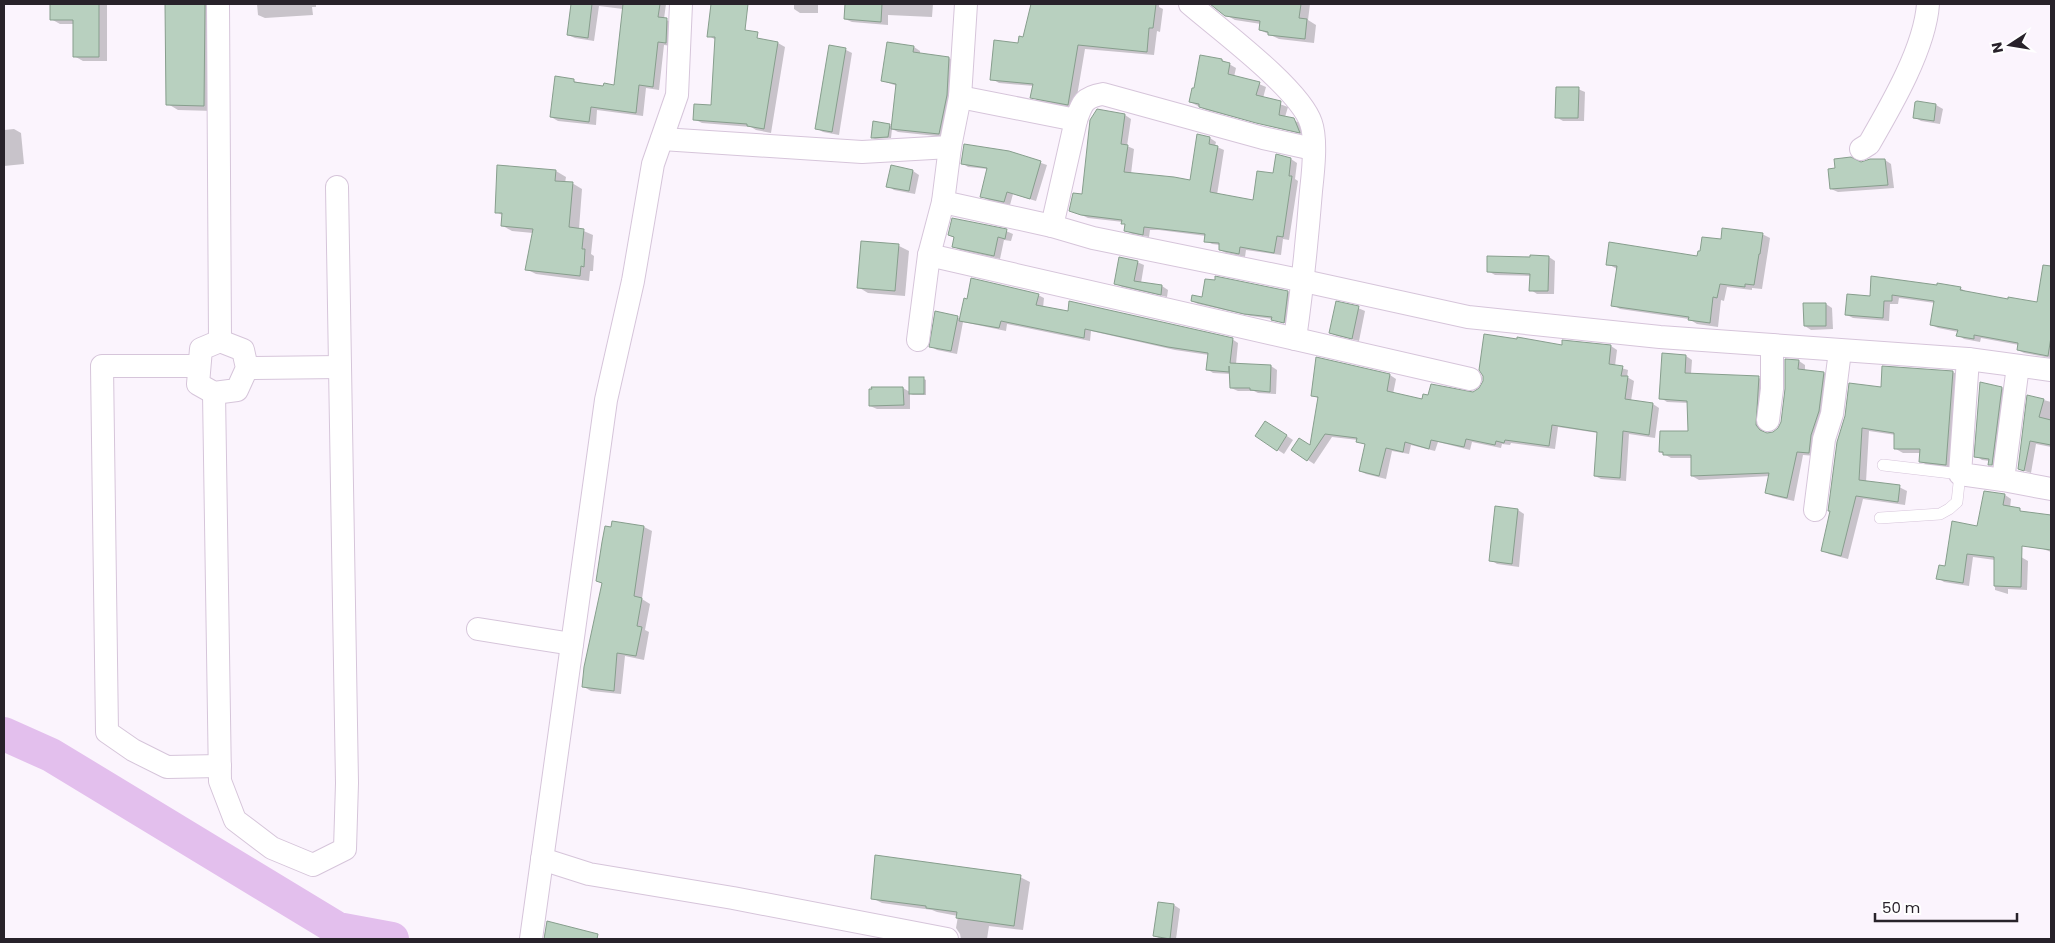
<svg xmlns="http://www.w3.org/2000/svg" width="2055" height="943" viewBox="0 0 2055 943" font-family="Poppins,sans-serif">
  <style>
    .shadow { fill: #0003 }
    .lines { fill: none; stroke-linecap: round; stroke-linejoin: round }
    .river { stroke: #e3bfed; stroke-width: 34 }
    .building { fill: #b8d0bf; stroke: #879e8d }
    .lane-casing { stroke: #d6c5da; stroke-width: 12 }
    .street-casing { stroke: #d6c5da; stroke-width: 24 }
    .lane { stroke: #fff; stroke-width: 11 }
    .street { stroke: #fff; stroke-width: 22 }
  </style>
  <rect width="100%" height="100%" fill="#fbf4fd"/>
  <g class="shadow">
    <polygon points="51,4 107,4 107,61 83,61 74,56 74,24 60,24 51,19"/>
    <polygon points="167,4 215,4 214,111 178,110 168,104"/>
    <polygon points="257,4 316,4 316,7 312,7 313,15 265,18 258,15"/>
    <polygon points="572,4 666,4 664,19 673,23 672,46 664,45 659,90 646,88 643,116 597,110 596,125 558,121 551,117 556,78 604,87 615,86 623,9 599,6 594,41 575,38 568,35"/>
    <polygon points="712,4 739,4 737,73 778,43 785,47 771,133 756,130 751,127 702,123 694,119 713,107 716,40 709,36"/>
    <polygon points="788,4 818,4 818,13 800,13 794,9 794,4"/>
    <polygon points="846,4 933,4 932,17 888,15 888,25 852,22 845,19"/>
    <polygon points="1032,4 1159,4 1159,7 1163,9 1160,32 1157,31 1154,55 1085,49 1075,108 1039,101 1032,97 1034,86 999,83 992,79 1024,39"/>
    <polygon points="1227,4 1310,4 1308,20 1316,25 1314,43 1279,39 1260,30 1261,24 1235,20 1226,15"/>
    <polygon points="830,47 846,50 852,53 839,135 823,132 816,128"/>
    <polygon points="914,47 920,51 920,54 949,58 956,62 946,137 898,132 892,129 891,138 875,139 872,138 874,123 892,126 897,86 883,81"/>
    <polygon points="1222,60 1236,68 1234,77 1259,84 1266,87 1263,98 1288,107 1285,117 1300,123 1305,135 1206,110 1190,102 1195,90"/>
    <polygon points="1578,89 1585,92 1584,121 1563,121 1556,117"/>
    <polygon points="1916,103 1936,105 1943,109 1940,124 1921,121 1914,117"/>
    <polygon points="1097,110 1125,115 1131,119 1127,146 1134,149 1131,174 1191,182 1210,138 1216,142 1215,146 1224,150 1217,195 1254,201 1274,175 1277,156 1291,159 1297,163 1295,179 1298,181 1289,240 1283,239 1281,255 1246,250 1245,257 1226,253 1220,250 1220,245 1212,244 1206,241 1206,236 1159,230 1150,230 1149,237 1132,234 1125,230 1126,225 1123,222 1088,218 1071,210 1083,195 1091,120"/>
    <polygon points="14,129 21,133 24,164 4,166 4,130"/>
    <polygon points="1009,152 1047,165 1036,201 1013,194 1010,205 988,200 982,196 988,169 968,167 962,163"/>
    <polygon points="1885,160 1891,164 1894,188 1838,192 1831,189 1861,163"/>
    <polygon points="498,166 556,171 566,177 565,183 572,183 582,189 579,229 593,235 591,254 594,256 593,271 590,271 589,281 536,274 526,269 533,233 512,231 503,226 504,216 496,212"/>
    <polygon points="892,167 913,171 919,175 915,194 894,190 888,186"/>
    <polygon points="1006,231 1013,234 1011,241 1004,240 1000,259 960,250 953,246 955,238 949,235"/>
    <polygon points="1762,234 1770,238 1762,289 1752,288 1752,290 1727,287 1724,301 1721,300 1718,327 1697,324 1689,319 1620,309 1613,305 1617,269 1608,264 1698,257"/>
    <polygon points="899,246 909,251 905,296 868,293 858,287"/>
    <polygon points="1549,257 1555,261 1554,294 1537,294 1531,290 1531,276 1495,275 1488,271"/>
    <polygon points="1137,262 1144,265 1141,283 1162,286 1168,290 1167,297 1122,287 1115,283"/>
    <polygon points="2041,286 2051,288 2051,358 2024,353 2018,350 2019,345 1981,338 1980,342 1964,339 1958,335 1958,332 1938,328 1932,325 1935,303 1899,298 1898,304 1890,304 1889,321 1853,318 1847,315 1871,297 1960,288 1967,292 2009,301 2038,303"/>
    <polygon points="1288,292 1294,296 1290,325 1272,319 1251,316 1198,304 1192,301 1203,298"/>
    <polygon points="1038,295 1044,298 1043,308 1232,339 1238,343 1236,364 1271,366 1277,370 1276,394 1258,393 1254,391 1238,391 1231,388 1231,374 1213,373 1207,369 1209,355 1175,350 1091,331 1090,341 1007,324 1006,331 963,322 957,354 937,350 930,346 957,317 961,319"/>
    <polygon points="1826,304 1832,308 1833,329 1811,330 1805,326"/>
    <polygon points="1358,308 1365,311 1359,341 1337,336 1330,333"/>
    <polygon points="1563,346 1611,346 1617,350 1615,366 1628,370 1627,377 1634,381 1631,401 1653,404 1659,408 1655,438 1629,434 1626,481 1601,479 1595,476 1598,433 1558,427 1555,449 1511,443 1510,445 1502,444 1501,448 1472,442 1470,450 1438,442 1435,451 1411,445 1409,454 1392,451 1386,479 1366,474 1360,471 1366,445 1358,440 1332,437 1314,464 1293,450 1311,447 1319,399 1313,395 1390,375 1396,379 1393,394 1423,400 1474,393"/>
    <polygon points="1686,356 1692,360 1691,374 1759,378 1765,382 1762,429 1765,434 1773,433 1779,429 1799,361 1805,365 1805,371 1824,373 1830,377 1816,456 1803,455 1794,501 1773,496 1766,493 1770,476 1699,480 1692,476 1692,458 1671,458 1660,452 1689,432 1689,403 1667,402 1661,398"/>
    <polygon points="1883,367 1953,372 1960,376 1953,468 1927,465 1920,461 1921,453 1903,453 1896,449 1896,435 1869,431 1866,482 1899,487 1907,491 1905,505 1863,499 1848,559 1829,554 1822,550 1831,511 1838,442 1882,388"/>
    <polygon points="924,379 926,380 926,395 913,395 910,394 910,409 877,409 870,406 903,388 910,392"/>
    <polygon points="2002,388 2008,392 1996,468 1990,464 1990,461 1982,460 1976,456"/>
    <polygon points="2029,396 2051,402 2051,447 2036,444 2031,473 2019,469"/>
    <polygon points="1272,426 1293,440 1284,454 1278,450"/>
    <polygon points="1985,492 2005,495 2011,499 2010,508 2023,512 2021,557 2028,561 2027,590 2008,589 2008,594 1995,590 1995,560 1973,557 1969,586 1944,582 1938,578 1978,527"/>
    <polygon points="1518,510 1524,514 1519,567 1497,564 1491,560"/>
    <polygon points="2045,515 2051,516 2051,552 2038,547"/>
    <polygon points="644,527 652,531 642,599 650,604 645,630 649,632 644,660 625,656 621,694 591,691 584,687 603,584 597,581 612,529"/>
    <polygon points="1020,877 1030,882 1023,930 989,926 987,939 961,939 960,934 956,928 958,916 937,912 932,910 882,903 872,898"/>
    <polygon points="1159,903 1174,905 1180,909 1176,939 1161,939 1155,936"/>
    <polygon points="548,922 591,933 597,937 597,939 545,939"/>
  </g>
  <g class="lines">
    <polyline class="river" points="4,734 51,755 338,929 392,939"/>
  </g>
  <g class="building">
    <polygon points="50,4 99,4 99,57 73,57 73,20 50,20"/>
    <polygon points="165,4 205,4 204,106 166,105"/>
    <polygon points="571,4 592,4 588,38 567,35"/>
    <polygon points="623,4 660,4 658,17 667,18 666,43 658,42 653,87 639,85 636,113 591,107 589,122 550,117 555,76 574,79 574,82 603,86 604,83 614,85"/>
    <polygon points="711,4 748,4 745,30 758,32 757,38 778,42 764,129 747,126 747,124 693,120 694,104 711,105 715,37 707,37"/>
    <polygon points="845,4 882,4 881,22 844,19"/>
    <polygon points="1031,4 1156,4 1153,28 1149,28 1147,52 1078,45 1068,105 1030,98 1033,84 990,80 994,40 1018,43 1019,36 1023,37"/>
    <polygon points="1210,4 1301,4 1299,18 1307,19 1305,39 1268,35 1268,32 1259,30 1260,21 1225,16"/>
    <polygon points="887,42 914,46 913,52 949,57 947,95 939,134 891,129 896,84 881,81"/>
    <polygon points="829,45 846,48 832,132 815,129"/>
    <polygon points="1200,55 1222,59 1222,61 1230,63 1228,74 1260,82 1256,95 1281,101 1279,115 1294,118 1300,133 1256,123 1199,107 1199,104 1189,102 1192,88 1194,88"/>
    <polygon points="1556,87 1579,87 1578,118 1555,118"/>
    <polygon points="1917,101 1936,104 1934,121 1913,118 1915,102"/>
    <polygon points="1097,109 1125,114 1121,144 1128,145 1124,172 1174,177 1190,180 1197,134 1210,137 1209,144 1218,146 1210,192 1253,200 1257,171 1273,173 1276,154 1291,158 1289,176 1292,176 1283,237 1277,236 1274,253 1240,247 1239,254 1219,250 1219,243 1204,242 1205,234 1144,227 1143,235 1124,231 1125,224 1121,224 1122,220 1081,215 1069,211 1073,193 1082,194 1090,120"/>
    <polygon points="873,121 890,124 888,137 871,138"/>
    <polygon points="964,144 1009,151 1041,161 1030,199 1007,192 1004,202 980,197 987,168 961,164"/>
    <polygon points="1851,157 1861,162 1870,159 1885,159 1888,185 1830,189 1828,169 1835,168 1834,159"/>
    <polygon points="497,165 556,170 555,181 573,182 569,227 584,229 582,249 585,249 584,267 581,266 580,276 525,270 533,229 501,226 502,213 495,213"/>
    <polygon points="891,165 913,170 909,191 886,187"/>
    <polygon points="952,218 1007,229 1005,239 998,237 994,256 952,247 954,237 948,235"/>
    <polygon points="1722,228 1763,233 1760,254 1759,254 1754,285 1745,284 1745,287 1720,284 1717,298 1713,297 1710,323 1688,320 1689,317 1611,306 1617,266 1606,265 1609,242 1697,256 1698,251 1700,251 1702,237 1721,239"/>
    <polygon points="861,241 899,244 895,291 857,288"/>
    <polygon points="1530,255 1549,256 1548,291 1529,291 1530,274 1487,272 1487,256 1530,257"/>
    <polygon points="1119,257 1138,261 1134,281 1162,285 1161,295 1114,284"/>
    <polygon points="2043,265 2051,266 2051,337 2048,356 2017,350 2018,343 1974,335 1974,339 1956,336 1958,330 1930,325 1934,301 1892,295 1892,301 1884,301 1883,318 1845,315 1847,294 1870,296 1871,276 1937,285 1937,283 1961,287 1960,290 2008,299 2008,297 2037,302"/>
    <polygon points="1215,276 1288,291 1284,323 1271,320 1272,317 1244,314 1191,301 1192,295 1202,297 1205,279 1215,280"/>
    <polygon points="971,278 1039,294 1036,305 1068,311 1069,301 1233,338 1230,363 1271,365 1270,392 1250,390 1250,388 1230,388 1229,366 1229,372 1206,370 1208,353 1168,347 1085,329 1084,338 1001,321 999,328 959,321 964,298 967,299"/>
    <polygon points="1336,301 1359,306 1352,339 1329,333"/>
    <polygon points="1803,303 1826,303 1826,326 1804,326"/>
    <polygon points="935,311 958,316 951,351 929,347"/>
    <polygon points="1484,334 1517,339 1517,337 1562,345 1562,340 1611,345 1609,364 1623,366 1621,376 1628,376 1625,399 1653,403 1649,435 1623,431 1620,478 1594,476 1597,432 1552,425 1549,446 1505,440 1504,443 1496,441 1495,445 1466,439 1464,447 1431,440 1429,449 1405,442 1403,452 1386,448 1379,476 1359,471 1365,444 1356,442 1357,438 1325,434 1307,461 1291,450 1299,438 1310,445 1318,397 1311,396 1316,357 1390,374 1387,391 1422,399 1423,394 1428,395 1431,384 1473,392 1479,388 1483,381 1483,376 1479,370"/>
    <polygon points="1662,353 1686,355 1685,373 1759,376 1756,425 1760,430 1767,433 1773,432 1778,428 1781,422 1785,389 1785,359 1799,360 1798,369 1824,372 1819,411 1811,435 1809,453 1797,452 1787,498 1765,493 1769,473 1691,476 1691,455 1663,455 1663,452 1659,452 1660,431 1688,431 1687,401 1659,399"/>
    <polygon points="1882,366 1953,371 1946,465 1919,462 1920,449 1894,449 1894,433 1862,428 1859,480 1900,485 1898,502 1856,496 1841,556 1821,551 1830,511 1828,511 1837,442 1845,416 1849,383 1881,387"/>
    <rect x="909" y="377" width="15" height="17"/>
    <polygon points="1980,382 2002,387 1992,465 1988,465 1989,459 1974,457"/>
    <polygon points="871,387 903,387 904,405 869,406 869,389 872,389"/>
    <polygon points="2027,395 2044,399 2039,417 2051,420 2051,445 2030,441 2024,471 2018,469"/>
    <polygon points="1265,421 1287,435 1277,451 1255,436"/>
    <polygon points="1984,491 2005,494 2003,505 2020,508 2020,511 2051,515 2051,550 2022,546 2021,587 1994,586 1994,557 1967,554 1963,583 1936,579 1939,565 1945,566 1952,521 1977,526"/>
    <polygon points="1495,506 1518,509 1512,564 1489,561"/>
    <polygon points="612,521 644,526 634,596 642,598 637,626 642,627 636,656 617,653 614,691 582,687 584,667 602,583 596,581 602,542 605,526 611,527"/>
    <polygon points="875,855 1021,875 1014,926 956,918 957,912 926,908 926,906 871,899"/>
    <polygon points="1158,902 1174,904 1170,939 1153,936"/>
    <polygon points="547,921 598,934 597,939 544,939"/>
  </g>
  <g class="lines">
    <g class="lane-casing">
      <polyline id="lane" points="1880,518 1940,514 1949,509 1957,502 1960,474 1883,465"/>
    </g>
    <g class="street-casing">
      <g id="street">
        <polyline points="218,4 220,341"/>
        <path d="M1190 4C1219 29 1300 89 1311 123 1317 140 1313 173 1311 191 1307 241 1302 290 1295 339"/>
        <polyline points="960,97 1076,120"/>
        <polyline points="662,139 862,152 950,147"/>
        <path d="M1861 149 1869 144C1891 106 1925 48 1928 4"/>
        <polyline points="943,202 1052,226 1093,238 1304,281 1468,317 1660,337 1968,359 2051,370"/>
        <path d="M1052 226 1076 120C1082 103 1084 97 1103 94L1263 138 1313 149"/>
        <polyline points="929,255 1470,379"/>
        <polyline points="918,340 929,255 943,202 950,147 960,97 966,4"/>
        <polygon points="220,341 243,350 247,368 237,390 214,393 198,384 201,349"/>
        <polyline points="1968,359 1960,474 2003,480"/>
        <polyline points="198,366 102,366 107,732 133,750 167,767 220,766"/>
        <polyline points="2018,366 2003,480 2051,489"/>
        <polyline points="247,368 340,367"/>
        <polyline points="214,393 220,781 235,820 272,848 313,865 345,849 347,783 337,187"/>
        <polyline points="1768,420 1772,389 1772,345"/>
        <polyline points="1815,510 1824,439 1832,414 1840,351"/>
        <polyline points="478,629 572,644"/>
        <polyline points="542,859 589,874 733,898 947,939"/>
        <polyline points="531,939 606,400 633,281 653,164 677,95 681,4"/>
      </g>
    </g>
    <use href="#lane" class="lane"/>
    <use href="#street" class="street"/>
  </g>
  <rect width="2055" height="943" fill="none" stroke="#28222a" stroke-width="10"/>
  <g transform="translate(2010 45) rotate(258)" stroke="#ffffff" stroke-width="4" paint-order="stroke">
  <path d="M0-4L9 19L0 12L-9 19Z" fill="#28222a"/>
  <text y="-8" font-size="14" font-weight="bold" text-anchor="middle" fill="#28222a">N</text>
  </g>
  <path d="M1875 913v8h142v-8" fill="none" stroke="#28222a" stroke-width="2.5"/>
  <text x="1882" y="913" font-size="15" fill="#28222a" stroke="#ffffff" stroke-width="4" paint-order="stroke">50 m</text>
</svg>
